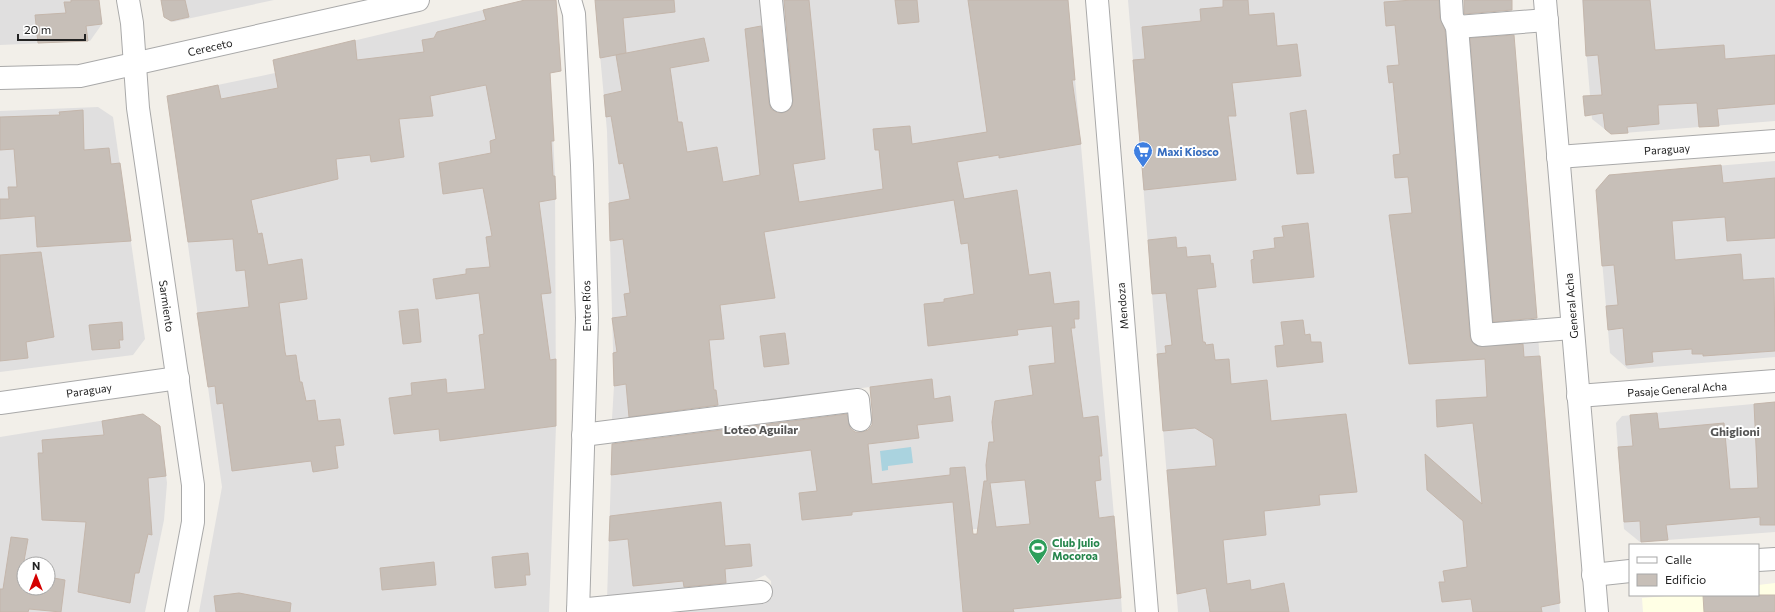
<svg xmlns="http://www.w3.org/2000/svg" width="1775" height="612" viewBox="0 0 1775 612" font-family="Commissioner,sans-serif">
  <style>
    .residential { fill: #e0dfdf; fill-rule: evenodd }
    .education { fill: #ffffe5 }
    .water { fill: #aad3df }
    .building { fill: #c7bfb8; stroke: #c4b6ab; fill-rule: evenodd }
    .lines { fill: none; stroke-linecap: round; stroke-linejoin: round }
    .minor-casing { stroke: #a9a9a9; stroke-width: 24 }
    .minor { stroke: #fff; stroke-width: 22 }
    .labels { text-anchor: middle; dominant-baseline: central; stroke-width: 4; stroke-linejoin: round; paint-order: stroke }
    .street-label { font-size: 11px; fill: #222; stroke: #fff }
    .shop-label { font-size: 11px; font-weight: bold; fill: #366cbe; stroke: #fff; text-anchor: start }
    .leisure-label { font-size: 11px; font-weight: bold; fill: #27864d; stroke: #fff; text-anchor: start }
    .neighbourhood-label { font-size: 12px; font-weight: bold; fill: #555; stroke: #fff }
  </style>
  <rect width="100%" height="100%" fill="#f2efe9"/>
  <g class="residential">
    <polygon points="0,0 98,0 102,24 90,41 0,45"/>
    <polygon points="161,0 274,0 173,22 164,17"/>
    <polygon points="525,0 556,0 561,71 550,73 555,176 556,426 549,612 199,612 222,487 169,110 179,93 275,73 273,60"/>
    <polygon points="595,0 1068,0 1114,516 956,531 963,612 627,612 772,598 771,581 765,575 742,586 607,600 612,443 847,413 851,445 875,443 870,387 612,419 614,386 607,131"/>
    <polygon points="1128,0 1444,0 1447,49 1453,48 1457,104 1450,105 1455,156 1459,156 1464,212 1459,212 1464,275 1468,274 1473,331 1538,336 1560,612 1178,612"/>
    <polygon points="1582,0 1775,0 1775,121 1611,134 1592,119"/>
    <polygon points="98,107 113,117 145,339 133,355 0,372 0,111"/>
    <polygon points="1775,161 1775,357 1628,369 1610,353 1596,190 1609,175"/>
    <polygon points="1775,402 1775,532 1640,542 1624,529 1616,423 1622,416"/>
    <path d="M143 414 160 426 167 483 164 520 145 612H0V437ZM24 564H48V588H24Z"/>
    <polygon points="1121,598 1122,612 980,612"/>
  </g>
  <polygon class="education" points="1775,583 1775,612 1643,612 1642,598 1680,595 1758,595 1758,585"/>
  <polygon class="water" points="911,447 913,463 888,466 888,470 882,471 880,451"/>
  <g class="building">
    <polygon points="71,0 99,0 102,24 86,26 88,41 38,43 35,15 66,13 64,2 71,2"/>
    <polygon points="161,0 185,0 189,17 171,21 164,17"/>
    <polygon points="525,0 556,0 561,71 550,73 554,141 551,141 553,176 555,176 556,199 539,202 551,293 541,294 550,360 556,359 556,426 440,441 439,429 394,434 389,398 412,395 411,383 446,379 447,393 485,389 479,335 484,334 479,293 436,299 433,279 466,274 466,269 490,267 486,237 492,236 483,188 443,194 439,163 491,153 490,141 496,139 486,85 430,96 433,116 399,119 404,157 371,162 370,155 336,159 338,179 251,200 258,234 262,233 268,265 302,259 307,299 279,303 285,352 286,356 296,355 300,382 302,382 306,401 315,400 318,421 340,419 344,445 335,446 338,468 313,472 311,461 232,471 223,403 217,404 215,386 208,387 197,313 249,307 245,270 236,271 233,239 188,242 167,96 218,85 221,99 278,88 273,60 355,40 357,60 424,52 422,40 434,38 437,32 486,20 483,10"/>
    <polygon points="595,0 674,0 675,12 623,18 626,53 600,58"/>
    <path d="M784 0H809L825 159 793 164 799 202 883 189 879 150H875L873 129 910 126 912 144 987 132 968 0H1068L1075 80H1072L1081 144 999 158V155L957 162 964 199 1017 190 1029 275 1050 272 1054 304 1079 301V319H1074L1075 328H1071L1083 418 1098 416 1102 456H1099L1101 480 1095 481 1099 518 1114 516 1121 598 1013 609 1014 612H963L953 502 852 512V515L802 520 799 493 817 491 811 450 611 475 612 444 847 414 850 428 855 432H862L868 430 872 425V410L870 387 932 379 934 399 950 396 953 421 917 425 919 438 868 444 872 484 950 475V468L965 467 973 534H977L984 481H987L986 465 989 442H994L992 422 995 401 1033 395 1029 366 1055 363 1052 326 1017 330 1018 335 928 346 924 304 944 302V299L974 294 968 243 961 244 954 200 764 232 775 298 720 305 724 339 709 340 714 390H716L718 405 629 417 626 384 614 386 613 353 617 352 612 318 627 316 624 294 630 293 623 239 610 241 609 203 630 199 623 163 619 164 611 116 606 117 604 95 622 91 616 55 704 38 709 61 670 68 678 122H682L687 152 717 147 723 182 760 175 745 29 761 26 769 103 771 109 776 112 782 113 788 111 792 106 793 100ZM1025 480 1030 524 996 527 990 483Z"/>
    <polygon points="895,0 917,0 919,22 898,24"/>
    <polygon points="1223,0 1248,0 1249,15 1274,13 1277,46 1297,44 1301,76 1232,83 1236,116 1228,116 1236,180 1144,190 1133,60 1145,59 1142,27 1201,21 1200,9 1223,7"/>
    <polygon points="1413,0 1439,0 1440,18 1445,30 1470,336 1472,342 1477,346 1523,344 1524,357 1540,356 1560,603 1541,607 1542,612 1473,612 1471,599 1442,602 1439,582 1445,582 1443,571 1467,567 1463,521 1427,490 1425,454 1482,504 1473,423 1437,427 1436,400 1487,397 1485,359 1409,364 1389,215 1412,213 1408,177 1395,178 1393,155 1400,154 1393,82 1389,83 1387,66 1399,65 1395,25 1386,26 1384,2"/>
    <polygon points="1464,0 1512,0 1512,10 1464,14"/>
    <polygon points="1583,0 1650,0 1655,50 1724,45 1725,59 1775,55 1775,104 1717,109 1719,126 1699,127 1697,103 1658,105 1659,124 1627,127 1628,133 1611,134 1605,129 1603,113 1585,116 1583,96 1602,95 1598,55 1586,56"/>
    <polygon points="1514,35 1537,318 1493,322 1470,38"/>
    <polygon points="83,110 84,150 109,148 111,164 120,163 131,241 37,247 35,216 0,219 0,199 9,199 8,187 17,187 14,149 0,150 0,117 60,115 59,112"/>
    <polygon points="1306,110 1314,173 1297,174 1290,113"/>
    <polygon points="1721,165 1723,183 1775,178 1775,238 1727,241 1725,217 1672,221 1675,260 1741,254 1743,280 1774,278 1775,351 1703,356 1703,354 1692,354 1692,349 1652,352 1653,362 1626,365 1623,328 1608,330 1606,306 1618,305 1614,265 1602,266 1596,190 1609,175"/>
    <polygon points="1308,223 1314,277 1253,283 1251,260 1254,259 1253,251 1275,248 1274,238 1284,237 1282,226"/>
    <polygon points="1176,237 1177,248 1186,247 1187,257 1210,255 1211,264 1213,263 1216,287 1197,289 1203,342 1205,342 1206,345 1213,344 1215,360 1229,359 1231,384 1267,380 1271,421 1346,414 1357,492 1319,495 1320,505 1264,511 1266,535 1223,540 1227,584 1250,580 1251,590 1284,583 1289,612 1210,612 1206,588 1177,594 1167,470 1216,466 1213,439 1195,428 1163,431 1157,354 1166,353 1165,346 1172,345 1166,293 1152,294 1148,240"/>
    <polygon points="41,252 54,337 26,342 28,358 0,361 0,255"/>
    <polygon points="418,309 421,342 403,344 399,311"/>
    <polygon points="1303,320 1305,335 1310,334 1311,342 1321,342 1323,362 1277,367 1275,346 1284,345 1281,322"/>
    <polygon points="122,322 123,340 119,340 120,348 92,350 89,325"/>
    <polygon points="785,333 789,364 764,367 760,336"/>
    <polygon points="1775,402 1775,525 1760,525 1760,517 1666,525 1668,540 1641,542 1640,521 1624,522 1618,447 1633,446 1630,415 1657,413 1659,429 1724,423 1730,489 1758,488 1754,404"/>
    <polygon points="143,414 160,426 166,476 148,478 152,535 148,534 139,573 135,573 130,603 78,592 86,522 42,520 38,453 43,453 42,440 104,435 102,421"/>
    <polygon points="721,502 725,546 750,544 752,566 725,569 726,583 684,587 683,581 633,586 628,539 609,541 610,516"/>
    <polygon points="11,537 28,539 24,561 47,564 24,564 24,588 48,588 48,577 65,580 61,612 29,609 28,612 0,612 0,589 3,589"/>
    <polygon points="528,553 530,575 525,575 526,585 495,588 492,557"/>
    <polygon points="434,562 436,585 382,590 380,568"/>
    <polygon points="239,593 291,603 290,612 216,612 214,596"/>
    <polygon points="1703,595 1775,595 1775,612 1704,612"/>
  </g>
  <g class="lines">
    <g class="minor-casing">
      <g id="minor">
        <polyline points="128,0 132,23 138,108 193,485 193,522 176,612"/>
        <polyline points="570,0 574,14 582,165 587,318 578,612"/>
        <polyline points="771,0 781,101"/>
        <polyline points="1097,0 1147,612"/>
        <polyline points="1451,0 1452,17 1457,27 1482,335 1572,328"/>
        <polyline points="1545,0 1597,612"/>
        <polyline points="1457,27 1547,20"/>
        <polyline points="0,78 80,76 418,0"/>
        <polyline points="1558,157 1775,141"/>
        <polyline points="1578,396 1775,381"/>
        <polyline points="0,403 178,378"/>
        <polyline points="583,435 858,400 860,420"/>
        <polyline points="1758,560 1775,559"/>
        <polyline points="1593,575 1630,571"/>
        <polyline points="578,610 761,592"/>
      </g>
    </g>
    <use href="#minor" class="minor"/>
  </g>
  <defs>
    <g id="supermarket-pin" transform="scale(1)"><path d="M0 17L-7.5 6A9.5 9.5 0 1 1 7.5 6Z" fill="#3f7fe0" stroke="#fff"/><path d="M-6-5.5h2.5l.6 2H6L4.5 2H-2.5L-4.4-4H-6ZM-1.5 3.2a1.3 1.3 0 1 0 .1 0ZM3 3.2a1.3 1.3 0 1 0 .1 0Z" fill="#fff"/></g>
    <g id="stadium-pin" transform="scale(1)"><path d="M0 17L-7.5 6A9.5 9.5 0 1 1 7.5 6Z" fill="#2e9e5b" stroke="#fff"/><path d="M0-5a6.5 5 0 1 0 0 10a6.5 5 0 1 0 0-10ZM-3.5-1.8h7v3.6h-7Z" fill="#fff"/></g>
  </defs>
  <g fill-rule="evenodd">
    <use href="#supermarket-pin" x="1143" y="151"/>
    <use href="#stadium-pin" x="1038" y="548"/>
  </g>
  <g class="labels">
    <g class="street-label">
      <text transform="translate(210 47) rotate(-13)">Cereceto</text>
      <text transform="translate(1667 149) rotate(-4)">Paraguay</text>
      <text transform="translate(167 306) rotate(82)">Sarmiento</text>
      <text transform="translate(586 306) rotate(-91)">Entre Ríos</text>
      <text transform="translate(1122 306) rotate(-95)">Mendoza</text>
      <text transform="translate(1571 306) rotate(-95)">General Acha</text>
      <text transform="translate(1677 389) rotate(-4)">Pasaje General Acha</text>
      <text transform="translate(89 390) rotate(-8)">Paraguay</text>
    </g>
    <g class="shop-label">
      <text x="1157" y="151">Maxi Kiosco</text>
    </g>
    <g class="leisure-label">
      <text x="1052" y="542">Club Julio<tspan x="1052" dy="13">Mocoroa</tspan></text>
    </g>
    <g class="neighbourhood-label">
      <text x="761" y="429">Loteo Aguilar</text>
      <text x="1735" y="431">Ghiglioni</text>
    </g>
  </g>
  <rect x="1629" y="544" width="130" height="52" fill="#ffffff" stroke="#a7a7a7"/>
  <rect x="1637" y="557" width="20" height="6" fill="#ffffff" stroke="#a7a7a7"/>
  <text x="1665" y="564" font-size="12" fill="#222222">Calle</text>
  <rect x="1637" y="574" width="20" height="12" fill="#c7bfb8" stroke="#a7a7a7"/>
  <text x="1665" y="584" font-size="12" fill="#222222">Edificio</text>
  <g transform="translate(36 576)"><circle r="19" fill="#ffffff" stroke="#a7a7a7"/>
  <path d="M0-3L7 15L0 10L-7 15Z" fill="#d40000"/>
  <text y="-6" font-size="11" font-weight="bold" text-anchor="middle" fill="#222222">N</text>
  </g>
  <path d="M18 34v6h67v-6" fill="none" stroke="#222222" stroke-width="2"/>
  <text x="24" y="34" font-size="12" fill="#222222" stroke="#ffffff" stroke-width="3" paint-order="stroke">20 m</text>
</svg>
